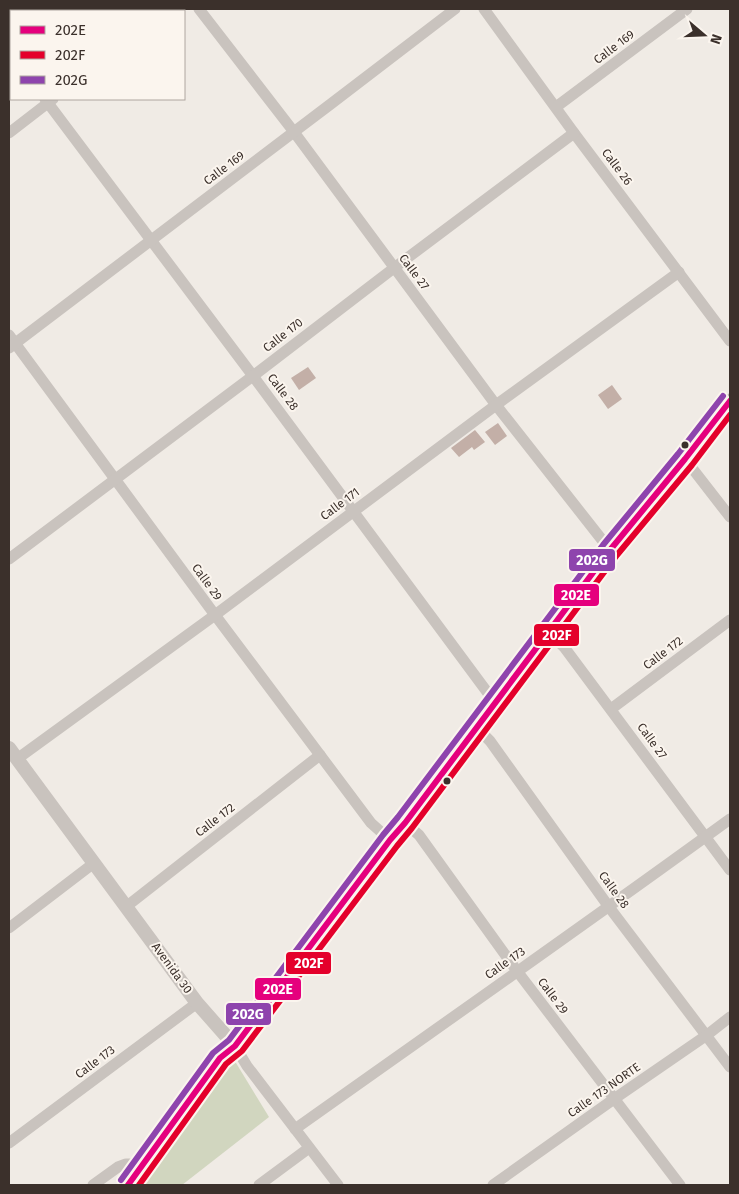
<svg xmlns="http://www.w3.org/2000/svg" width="739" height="1194" viewBox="0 0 739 1194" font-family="'Fira Sans',sans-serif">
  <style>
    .green { fill: #d1d6bf }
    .building { fill: #c3afa7 }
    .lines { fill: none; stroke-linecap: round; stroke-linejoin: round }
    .minor { stroke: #c9c3be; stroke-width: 11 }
    .tertiary { stroke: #c9c3be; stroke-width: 14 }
    .secondary { stroke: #bab3ae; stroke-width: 15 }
    .bus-1-casing { stroke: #fbf5ee; stroke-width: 10 }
    .bus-2-casing { stroke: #fbf5ee; stroke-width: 10 }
    .bus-3-casing { stroke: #fbf5ee; stroke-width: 10 }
    .bus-1 { stroke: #e5007d; stroke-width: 6 }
    .bus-2 { stroke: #e4002b; stroke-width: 6 }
    .bus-3 { stroke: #8e44ad; stroke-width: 6 }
    .bus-dot { fill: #3b302b; stroke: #fbf5ee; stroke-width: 2 }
    .labels { text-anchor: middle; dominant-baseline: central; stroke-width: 4; stroke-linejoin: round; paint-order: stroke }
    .street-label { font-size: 12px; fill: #3b302b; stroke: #fbf5ee }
    .line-badge { stroke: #fbf5ee; stroke-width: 2 }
    .badge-label { font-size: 14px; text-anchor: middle; font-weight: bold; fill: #fff }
  </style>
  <rect width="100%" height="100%" fill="#f0ebe5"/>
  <polygon class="green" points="233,1058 269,1117 182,1185 141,1185"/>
  <g class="building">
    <polygon points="308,367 316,378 299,390 291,378"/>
    <polygon points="612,385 622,399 608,409 598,395"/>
    <polygon points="498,423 507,436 495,445 485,432"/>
    <polygon points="475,430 485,442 474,450 472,447 459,457 451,448"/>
  </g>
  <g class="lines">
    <g class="minor">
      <polyline points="199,9 294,132 496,405 610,550"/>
      <polyline points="484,9 574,133 730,341"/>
      <polyline points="173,11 176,9"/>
      <polyline points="9,50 11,53"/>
      <polyline points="45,99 253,376 496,704"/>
      <polyline points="556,107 687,9"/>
      <polyline points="9,133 53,99"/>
      <polyline points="9,335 215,615 371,823 390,840"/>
      <path d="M9 348C157 235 307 123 455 9"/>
      <polyline points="685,459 730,517"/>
      <polyline points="9,559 253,376 394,268 574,133"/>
      <polyline points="549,632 564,647 730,870"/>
      <polyline points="611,709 730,620"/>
      <polyline points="477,728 490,741 609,907 730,1067"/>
      <polyline points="17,759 215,615 496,405 679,272"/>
      <polyline points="405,823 419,835 517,971 680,1185"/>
      <polyline points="127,906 320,755"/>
      <polyline points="9,928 94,863"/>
      <polyline points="235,1046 247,1066 338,1185"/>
      <path d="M295 1129C440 1026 586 924 730 819"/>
      <polyline points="9,1143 197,1003"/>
      <polyline points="93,1185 118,1167 126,1164 144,1164"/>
      <polyline points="259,1185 309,1148"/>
      <polyline points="493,1185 614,1099 707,1035 730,1017"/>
    </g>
    <polyline class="tertiary" points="9,748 197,1003 235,1046"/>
    <polyline class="secondary" points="128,1185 220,1058 235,1046 390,840 405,823 477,728 610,550 685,459 730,401"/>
    <g class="bus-1-casing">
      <polyline id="bus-1" points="128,1185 220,1058 235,1046 390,840 405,823 610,550 685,459 730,401"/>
    </g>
    <g class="bus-2-casing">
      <polyline id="bus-2" points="139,1185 226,1064 242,1051 397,846 412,828 617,555 692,465 730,415"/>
    </g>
    <g class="bus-3-casing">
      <polyline id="bus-3" points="121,1180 213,1053 229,1040 383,835 398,817 603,545 678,454 723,396"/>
    </g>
    <use href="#bus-1" class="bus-1"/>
    <use href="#bus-2" class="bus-2"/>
    <use href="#bus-3" class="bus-3"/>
  </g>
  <g class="bus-dot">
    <circle cx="685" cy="445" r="4.5"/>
    <circle cx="447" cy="781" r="4.5"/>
  </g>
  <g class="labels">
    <g class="street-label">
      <text transform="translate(614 47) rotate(-37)">Calle 169</text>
      <text transform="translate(617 167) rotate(53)">Calle 26</text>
      <text transform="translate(224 168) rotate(-37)">Calle 169</text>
      <text transform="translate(414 272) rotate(53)">Calle 27</text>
      <text transform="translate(283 335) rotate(-38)">Calle 170</text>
      <text transform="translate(283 392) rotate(53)">Calle 28</text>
      <text transform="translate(340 504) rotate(-37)">Calle 171</text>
      <text transform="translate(207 582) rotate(54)">Calle 29</text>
      <text transform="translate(663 653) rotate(-37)">Calle 172</text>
      <text transform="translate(652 741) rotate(54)">Calle 27</text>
      <text transform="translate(215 820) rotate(-38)">Calle 172</text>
      <text transform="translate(614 890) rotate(54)">Calle 28</text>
      <text transform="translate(505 963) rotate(-35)">Calle 173</text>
      <text transform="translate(172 968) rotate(54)">Avenida 30</text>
      <text transform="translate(553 996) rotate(53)">Calle 29</text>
      <text transform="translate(95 1062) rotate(-37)">Calle 173</text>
      <text transform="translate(604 1090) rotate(-35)">Calle 173 NORTE</text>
    </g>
  </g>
  <g class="line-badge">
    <rect x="568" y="548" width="48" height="24" rx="5" fill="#8e44ad"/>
    <rect x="553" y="583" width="47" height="24" rx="5" fill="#e5007d"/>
    <rect x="533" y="623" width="47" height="24" rx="5" fill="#e4002b"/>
    <rect x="285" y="951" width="47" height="24" rx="5" fill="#e4002b"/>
    <rect x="254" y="977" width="48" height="24" rx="5" fill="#e5007d"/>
    <rect x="225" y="1002" width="47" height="24" rx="5" fill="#8e44ad"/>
  </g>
  <g class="badge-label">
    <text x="592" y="565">202G</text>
    <text x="576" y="600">202E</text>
    <text x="557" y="640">202F</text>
    <text x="309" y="968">202F</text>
    <text x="278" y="994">202E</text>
    <text x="248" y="1019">202G</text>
  </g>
  <rect width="739" height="1194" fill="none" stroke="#3b302b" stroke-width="20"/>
  <rect x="10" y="10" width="175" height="90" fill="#fbf5ee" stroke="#aea6a0"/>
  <rect x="20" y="26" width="25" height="8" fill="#e5007d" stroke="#aea6a0"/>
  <text x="55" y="35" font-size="15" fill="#3b302b">202E</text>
  <rect x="20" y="51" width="25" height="8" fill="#e4002b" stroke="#aea6a0"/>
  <text x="55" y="60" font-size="15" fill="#3b302b">202F</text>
  <rect x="20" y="76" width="25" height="8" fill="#8e44ad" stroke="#aea6a0"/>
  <text x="55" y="85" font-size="15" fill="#3b302b">202G</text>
  <g transform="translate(704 35) rotate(109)" stroke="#fbf5ee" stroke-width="4" paint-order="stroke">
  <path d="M0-4L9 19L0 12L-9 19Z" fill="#3b302b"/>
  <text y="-8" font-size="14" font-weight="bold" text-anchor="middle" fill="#3b302b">N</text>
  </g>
</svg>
